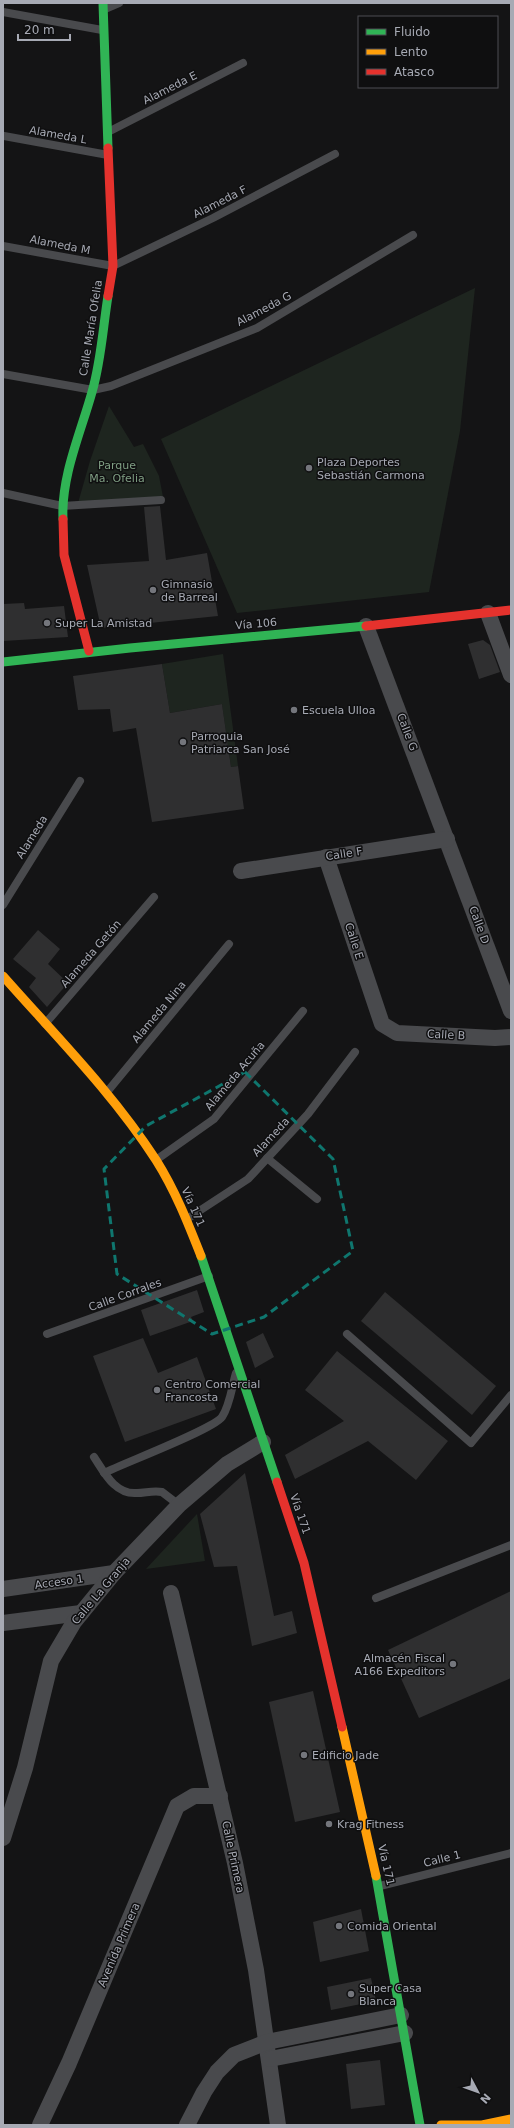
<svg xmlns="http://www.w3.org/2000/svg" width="514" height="2128" viewBox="0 0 514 2128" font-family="'DejaVu Sans',sans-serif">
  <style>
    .green { fill: #1e251f }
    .building { fill: #2f2f30 }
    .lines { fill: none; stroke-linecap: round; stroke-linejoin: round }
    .lane { stroke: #494a4d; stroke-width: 8 }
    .street { stroke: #494a4d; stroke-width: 16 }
    .fast { stroke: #30b455; stroke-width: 9 }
    .slow { stroke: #ff9f0a; stroke-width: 9 }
    .jam { stroke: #e5322d; stroke-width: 9 }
    .marked { fill: none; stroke: #0f766e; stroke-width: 3; stroke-dasharray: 8 5; stroke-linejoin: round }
    .poi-dot { fill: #74767c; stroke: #0f0f10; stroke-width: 1.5 }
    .labels { text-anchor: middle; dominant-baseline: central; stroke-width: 3; stroke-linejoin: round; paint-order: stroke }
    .street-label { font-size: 11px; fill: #a7aab4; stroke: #0f0f10 }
    .poi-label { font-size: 11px; fill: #a7aab4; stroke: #0f0f10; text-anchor: start }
    .park-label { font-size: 11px; fill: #7f9e83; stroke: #0f0f10 }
  </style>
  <rect width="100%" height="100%" fill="#141415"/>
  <g class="green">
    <polygon points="475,288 460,431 429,592 237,613 161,439"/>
    <polygon points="109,406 134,447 143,444 159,476 163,497 78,503 90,461"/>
    <polygon points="223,654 238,766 231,767 222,704 170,713 162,664"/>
    <polygon points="197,1514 205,1561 146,1569"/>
  </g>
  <g class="building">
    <polygon points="160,506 166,560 207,553 218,616 101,628 87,565 149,561 144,507"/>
    <polygon points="24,603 25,609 64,606 68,637 3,641 3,604"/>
    <polygon points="483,640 490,645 500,672 479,679 468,644"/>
    <polygon points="162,664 170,713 222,704 231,767 238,766 244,809 152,822 136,728 113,732 110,709 78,710 73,676"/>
    <polygon points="38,930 60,949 48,964 68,983 47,1007 29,987 36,978 13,959"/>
    <polygon points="197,1290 204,1312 191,1317 193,1321 150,1336 141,1310"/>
    <polygon points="385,1292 496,1386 472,1415 361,1321"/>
    <polygon points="263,1333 274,1357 255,1368 246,1342"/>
    <polygon points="143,1338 158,1373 197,1357 216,1409 125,1442 93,1356"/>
    <polygon points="337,1351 448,1441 416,1480 368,1441 295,1479 285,1455 344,1421 305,1390"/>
    <polygon points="245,1473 274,1616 292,1611 297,1633 252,1646 237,1566 214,1567 200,1514"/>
    <polygon points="511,1591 511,1678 419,1718 388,1650"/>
    <polygon points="313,1691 340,1812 295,1822 269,1702"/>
    <polygon points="361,1909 369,1951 320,1962 313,1922"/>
    <polygon points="371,1978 376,2001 331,2010 327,1987"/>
    <polygon points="380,2060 385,2105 351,2109 346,2064"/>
  </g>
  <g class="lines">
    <g class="lane">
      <polyline points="105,9 119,3"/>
      <polyline points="3,12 102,30"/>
      <polyline points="110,131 243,63"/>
      <polyline points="4,136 108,155"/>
      <polyline points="3,246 113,266 213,218 335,154"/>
      <polyline points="3,374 93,390 111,386 257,328 413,235"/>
      <polyline points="3,493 62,506 161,500"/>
      <polyline points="3,905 80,781"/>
      <polyline points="45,1024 154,897"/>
      <polyline points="107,1092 229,944"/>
      <polyline points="267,1158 317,1199"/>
      <polyline points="156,1160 214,1119 303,1011"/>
      <polyline points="187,1219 248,1179 308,1114 355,1052"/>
      <polyline points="47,1334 209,1276"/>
      <polyline points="347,1334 471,1443 511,1395"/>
      <path d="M94 1457C104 1472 115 1495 137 1493 145 1493 154 1490 162 1492L179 1505"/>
      <path d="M104 1473C124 1463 212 1430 222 1417 230 1405 232 1386 236 1373"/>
      <polyline points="376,1598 511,1545"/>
      <polyline points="380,1886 511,1853"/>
    </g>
    <g class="street">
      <polyline points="488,613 511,675"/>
      <polyline points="366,626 511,1011"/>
      <polyline points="326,857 382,1024 397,1033 495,1038 511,1037"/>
      <polyline points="241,871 447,839"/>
      <polyline points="3,1589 114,1573"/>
      <polyline points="171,1593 235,1863 256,1970 278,2125"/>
      <polyline points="3,1623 81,1613"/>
      <polyline points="3,1838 25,1768 51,1661 74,1622 114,1573 179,1505 227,1464 263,1442"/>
      <polyline points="270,2059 405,2033"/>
      <polyline points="40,2125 69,2063 177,1806 194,1796 220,1796"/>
      <polyline points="187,2125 204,2092 217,2072 234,2055 267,2042 401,2015"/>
    </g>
    <g class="fast">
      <polyline points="103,3 108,148"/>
      <path d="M63 519C61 476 81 432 92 392 101 362 103 327 108 296"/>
      <polyline points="3,662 130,648 366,626"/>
      <polyline points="201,1256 277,1482"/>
      <polyline points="376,1876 420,2125"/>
    </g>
    <g class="slow">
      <path d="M3 976C55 1035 113 1093 156 1160 175 1190 188 1223 201 1256"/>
      <polyline points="342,1727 376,1876"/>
      <polyline points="441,2125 482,2125 511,2119"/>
    </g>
    <g class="jam">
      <polyline points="108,296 113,266 108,148"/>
      <polyline points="63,519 64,555 89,651"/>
      <polyline points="366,626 511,610"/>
      <polyline points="277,1482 304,1563 342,1727"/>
    </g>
  </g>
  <path class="marked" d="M245 1072 333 1159 353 1251 264 1317 212 1334 117 1274 104 1169 146 1126Z"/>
  <g class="poi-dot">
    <circle cx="309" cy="468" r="4"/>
    <circle cx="153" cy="590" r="4"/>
    <circle cx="47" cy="623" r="4"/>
    <circle cx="294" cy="710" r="4"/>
    <circle cx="183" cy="742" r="4"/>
    <circle cx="157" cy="1390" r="4"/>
    <circle cx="453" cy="1664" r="4"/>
    <circle cx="304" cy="1755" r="4"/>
    <circle cx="329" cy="1824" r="4"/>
    <circle cx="339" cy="1926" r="4"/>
    <circle cx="351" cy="1994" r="4"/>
  </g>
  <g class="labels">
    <g class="street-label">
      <text transform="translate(170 88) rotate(-27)">Alameda E</text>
      <text transform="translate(58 135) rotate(10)">Alameda L</text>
      <text transform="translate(220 202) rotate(-27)">Alameda F</text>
      <text transform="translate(60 245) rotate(11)">Alameda M</text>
      <text transform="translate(264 309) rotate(-28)">Alameda G</text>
      <text transform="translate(91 328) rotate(-81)">Calle María Ofelia</text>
      <text transform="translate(256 624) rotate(-5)">Vía 106</text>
      <text transform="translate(407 732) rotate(69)">Calle G</text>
      <text transform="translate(32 837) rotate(-58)">Alameda</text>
      <text transform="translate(344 854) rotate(-9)">Calle F</text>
      <text transform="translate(479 925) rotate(70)">Calle D</text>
      <text transform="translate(354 941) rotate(72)">Calle E</text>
      <text transform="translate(91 954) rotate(-49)">Alameda Getón</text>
      <text transform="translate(159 1012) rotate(-50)">Alameda Nina</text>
      <text transform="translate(446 1035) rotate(3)">Calle B</text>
      <text transform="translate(235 1076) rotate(-50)">Alameda Acuña</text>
      <text transform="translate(271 1137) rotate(-47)">Alameda</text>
      <text transform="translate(193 1207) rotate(66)">Vía 171</text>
      <text transform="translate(125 1295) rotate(-20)">Calle Corrales</text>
      <text transform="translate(300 1514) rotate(71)">Vía 171</text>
      <text transform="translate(59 1582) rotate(-8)">Acceso 1</text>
      <text transform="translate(101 1591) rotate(-50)">Calle La Granja</text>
      <text transform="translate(233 1857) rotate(78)">Calle Primera</text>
      <text transform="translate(442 1859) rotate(-14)">Calle 1</text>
      <text transform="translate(386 1865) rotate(77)">Vía 171</text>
      <text transform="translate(119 1945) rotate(-67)">Avenida Primera</text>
    </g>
    <g class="poi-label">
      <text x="317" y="462">Plaza Deportes<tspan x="317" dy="13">Sebastián Carmona</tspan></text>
      <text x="161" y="584">Gimnasio<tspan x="161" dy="13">de Barreal</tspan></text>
      <text x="55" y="623">Super La Amistad</text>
      <text x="302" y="710">Escuela Ulloa</text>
      <text x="191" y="736">Parroquia<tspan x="191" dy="13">Patriarca San José</tspan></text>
      <text x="165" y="1384">Centro Comercial<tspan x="165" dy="13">Francosta</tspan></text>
      <text x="445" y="1658" text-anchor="end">Almacén Fiscal<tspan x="445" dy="13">A166 Expeditors</tspan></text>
      <text x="312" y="1755">Edificio Jade</text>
      <text x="337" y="1824">Krag Fitness</text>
      <text x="347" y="1926">Comida Oriental</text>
      <text x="359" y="1988">Super Casa<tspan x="359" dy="13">Blanca</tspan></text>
    </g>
    <g class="park-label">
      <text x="117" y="465">Parque<tspan x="117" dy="13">Ma. Ofelia</tspan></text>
    </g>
  </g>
  <rect width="514" height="2128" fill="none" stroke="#a7aab4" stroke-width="8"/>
  <rect x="358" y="16" width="140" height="72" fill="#0f0f10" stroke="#4c4d52"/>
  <rect x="366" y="29" width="20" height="6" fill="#30b455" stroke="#4c4d52"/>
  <text x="394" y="36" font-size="12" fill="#a7aab4">Fluido</text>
  <rect x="366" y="49" width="20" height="6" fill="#ff9f0a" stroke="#4c4d52"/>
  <text x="394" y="56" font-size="12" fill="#a7aab4">Lento</text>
  <rect x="366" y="69" width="20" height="6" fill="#e5322d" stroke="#4c4d52"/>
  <text x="394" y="76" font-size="12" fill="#a7aab4">Atasco</text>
  <g transform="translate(478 2092) rotate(131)" stroke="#0f0f10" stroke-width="3" paint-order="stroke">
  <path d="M0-3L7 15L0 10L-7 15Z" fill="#a7aab4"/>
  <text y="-6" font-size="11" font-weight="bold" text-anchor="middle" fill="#a7aab4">N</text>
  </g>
  <path d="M18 34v6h52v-6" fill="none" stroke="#a7aab4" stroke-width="2"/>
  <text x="24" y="34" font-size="12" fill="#a7aab4" stroke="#0f0f10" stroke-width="3" paint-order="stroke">20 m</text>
</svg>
